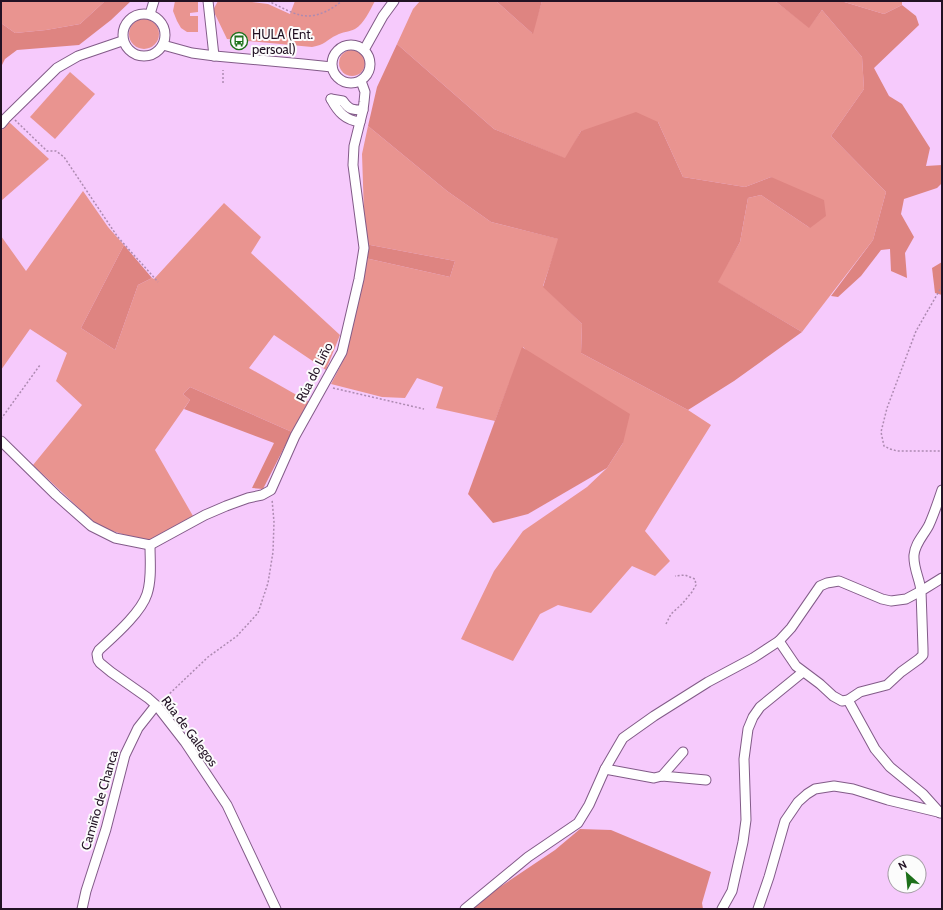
<svg xmlns="http://www.w3.org/2000/svg" width="943" height="910" viewBox="0 0 943 910" font-family="Cabin,sans-serif">
  <style>
    .green { fill: #e99490 }
    .forest { fill: #de8481 }
    .lines { fill: none; stroke-linecap: round; stroke-linejoin: round }
    .minor-casing { stroke: #825b88; stroke-width: 11 }
    .path { stroke: #ad8ab1; stroke-width: 1.5; stroke-dasharray: 2 2; stroke-linecap: butt }
    .minor { stroke: #fff; stroke-width: 9 }
    .labels { text-anchor: middle; dominant-baseline: central; stroke-width: 4; stroke-linejoin: round; paint-order: stroke }
    .poi-label { font-size: 13px; fill: #221224; stroke: #fcfcfc; text-anchor: start }
    .street-label { font-size: 13px; fill: #221224; stroke: #fcfcfc }
  </style>
  <rect width="100%" height="100%" fill="#f6cafc"/>
  <g class="green">
    <polygon points="1,1 105,1 80,24 46,30 15,33 1,23"/>
    <polygon points="175,1 198,1 198,12 190,13 190,16 198,16 198,32 187,32 181,28 177,21 173,11"/>
    <path d="M218 1H244L268 4 290 14 295 1H375C370 10 364 24 355 29 349 32 342 32 337 35 326 40 325 45 312 47L227 39 213 10Z"/>
    <polygon points="420,1 496,1 532,33 542,1 775,1 809,27 822,10 862,57 864,89 831,136 886,192 873,240 802,332 717,282 740,242 748,198 761,195 810,228 771,177 745,187 683,177 658,122 581,131 566,159 494,129 397,44 413,9"/>
    <polygon points="841,1 902,1 902,5 884,14"/>
    <circle cx="144" cy="34" r="15"/>
    <circle cx="352" cy="63" r="13"/>
    <polygon points="70,72 95,94 55,139 30,117"/>
    <polygon points="9,122 49,159 1,201 1,131"/>
    <polygon points="368,126 447,191 491,222 559,239 543,286 582,324 581,353 688,410 711,425 645,531 670,561 655,576 632,566 591,613 558,605 540,614 513,661 461,639 494,571 523,531 587,487 607,468 623,443 523,347 495,421 436,408 443,387 417,378 405,398 382,397 331,384 345,357 357,308 365,258 450,277 455,261 365,244 362,154"/>
    <polygon points="83,191 108,227 124,245 81,328 115,350 138,285 152,278 154,279 224,203 261,237 251,253 340,335 326,370 274,335 249,368 309,402 292,432 190,387 183,394 190,400 155,450 193,516 149,542 99,527 33,465 82,405 56,381 67,353 30,329 1,370 1,236 26,271"/>
  </g>
  <g class="forest">
    <polygon points="105,1 131,1 111,20 79,45 17,50 5,59 1,67 1,23 15,33 46,30 80,24"/>
    <polygon points="496,1 542,1 533,34"/>
    <polygon points="775,1 841,1 884,14 902,5 916,16 919,25 874,68 889,96 902,104 930,148 926,166 942,165 942,183 937,188 904,199 901,214 914,237 905,253 907,278 891,271 890,249 881,250 861,276 838,297 831,296 873,240 886,192 831,136 864,89 862,57 822,10 809,28"/>
    <polygon points="397,44 494,129 565,158 581,131 636,112 658,122 683,177 745,187 771,177 824,200 826,216 810,228 761,195 748,198 740,242 718,282 802,332 734,381 688,410 581,353 582,324 543,287 558,239 491,222 447,191 368,126 377,87"/>
    <polygon points="365,244 455,261 450,277 365,258"/>
    <polygon points="124,245 152,278 138,285 115,350 81,328"/>
    <polygon points="942,262 942,295 935,293 932,268"/>
    <polygon points="522,347 630,414 623,443 607,468 528,514 493,523 468,494"/>
    <polygon points="190,387 292,432 263,489 252,488 274,443 184,409 190,400 183,394"/>
    <polygon points="580,829 611,830 711,872 702,903 703,909 472,909 485,897 555,850"/>
  </g>
  <g class="lines">
    <g class="minor-casing">
      <g id="minor">
        <polyline points="208,1 214,56"/>
        <circle cx="144" cy="35" r="21"/>
        <polyline points="150,14 154,1"/>
        <circle cx="351" cy="64" r="19"/>
        <polyline points="163,45 192,53 215,56 303,64 332,67"/>
        <polyline points="364,50 383,16 394,1"/>
        <path d="M331 99C338 112 345 120 360 122"/>
        <path d="M331 99 343 101C349 110 353 110 363 110"/>
        <polyline points="1,124 6,118 57,68 78,56 122,41"/>
        <polyline points="1,441 56,495 91,526 115,538 150,545"/>
        <polyline points="150,545 205,515 226,506 248,498 262,495 271,490 295,436 342,352 359,279 364,248 353,165 354,146 363,110 364,102 365,92 361,81"/>
        <path d="M150 545C150 561 152 579 147 594 141 613 113 637 99 650L97 654 98 660 100 663 111 672 148 698 157 706 185 742 227 805 276 909"/>
        <polyline points="779,641 796,666 820,684 833,696 842,701 848,700 860,692 887,685 901,672 919,659 923,655 923,649 921,591 942,578"/>
        <polyline points="848,700 875,749 890,767 923,794 940,813"/>
        <polyline points="605,769 654,778 662,776 706,780"/>
        <polyline points="662,776 683,752"/>
        <polyline points="82,909 86,891 106,829 125,755 138,728 153,709 157,706"/>
        <path d="M465 909 528 857 578 823 589 805 605 769 623 738 654 716 708 682 753 658 779 641 791 628 820 586 827 583 839 581 882 599 891 601 906 599 921 591C920 579 913 568 914 555 915 543 924 535 929 525 934 514 938 502 942 490"/>
        <polyline points="722,909 732,891 743,842 746,820 744,759 748,729 753,717 760,707 803,672"/>
        <polyline points="758,909 769,877 785,821 798,802 807,794 815,789 834,786 853,789 888,800 942,813"/>
      </g>
    </g>
    <g class="path">
      <path d="M268 1C277 5 291 13 300 15 315 19 331 10 342 1"/>
      <polyline points="223,83 223,70"/>
      <polyline points="15,120 47,151 56,151 64,157 117,236 158,282"/>
      <polyline points="942,286 916,331 887,408 881,432 884,446 890,449 897,451 942,451"/>
      <polyline points="333,388 424,409"/>
      <polyline points="1,419 40,365"/>
      <polyline points="666,624 671,614 682,604 692,592 696,585 695,579 685,575 675,576"/>
      <polyline points="164,699 208,657 237,636 258,613 268,583 273,552 274,522 272,499"/>
    </g>
    <use href="#minor" class="minor"/>
  </g>
  <defs>
    <g id="bus-ring" transform="scale(0.9)"><circle r="9.5" fill="#fcfcfc" stroke="#1d701a" stroke-width="1.5"/><path d="M-5-6H5V4H4V6H2V4H-2V6H-4V4H-5ZM-3.5-4V0h7V-4ZM-3.5 1.2v1.5H-2V1.2ZM2 1.2v1.5H3.5V1.2Z" fill="#1d701a"/></g>
  </defs>
  <g fill-rule="evenodd">
    <use href="#bus-ring" x="239" y="41"/>
  </g>
  <g class="labels">
    <g class="poi-label">
      <text x="252" y="34">HULA (Ent.<tspan x="252" dy="15">persoal)</tspan></text>
    </g>
    <g class="street-label">
      <text transform="translate(314 372) rotate(-63)">Rúa do Liño</text>
      <text transform="translate(190 731) rotate(53)">Rúa de Galegos</text>
      <text transform="translate(99 800) rotate(-74)">Camiño de Chanca</text>
    </g>
  </g>
  <rect width="943" height="910" fill="none" stroke="#221224" stroke-width="4"/>
  <g transform="translate(907 874) rotate(333)"><circle r="19" fill="#fcfcfc" stroke="#a59ea6"/>
  <path d="M0-3L7 15L0 10L-7 15Z" fill="#1d701a"/>
  <text y="-6" font-size="11" font-weight="bold" text-anchor="middle" fill="#221224">N</text>
  </g>
</svg>
